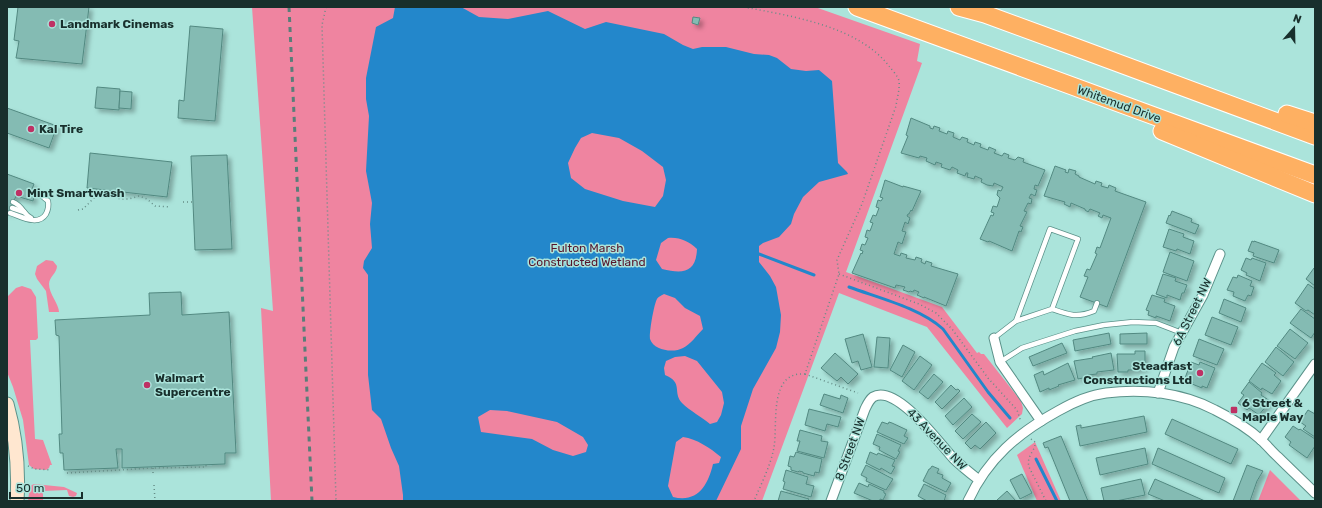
<svg xmlns="http://www.w3.org/2000/svg" width="1322" height="508" viewBox="0 0 1322 508" font-family="Rubik,sans-serif">
  <style>
    .green { fill: #ef84a0 }
    .water { fill: #2387cb; fill-rule: evenodd }
    .lines { fill: none; stroke-linecap: round; stroke-linejoin: round }
    .stream { stroke: #2387cb; stroke-width: 3 }
    .building { fill: #84bbb3; stroke: #528981; filter: url(#shadow) }
    .lane-casing { stroke: #5b928a; stroke-width: 6 }
    .street-casing { stroke: #5b928a; stroke-width: 11 }
    .secondary-casing { stroke: #5b928a; stroke-width: 15 }
    .highway-casing { stroke: #fff; stroke-width: 19 }
    .path { stroke: #658d87; stroke-width: 1.5; stroke-dasharray: 1 3; stroke-linecap: butt }
    .lane { stroke: #fff; stroke-width: 4.5 }
    .street { stroke: #fff; stroke-width: 9 }
    .secondary { stroke: #ffe7d0; stroke-width: 13 }
    .highway { stroke: #feb062; stroke-width: 17 }
    .rail { stroke: #587e79; stroke-width: 3; stroke-dasharray: 5 5; stroke-linecap: butt }
    .poi-dot { fill: #be3164; stroke: #abe4db; stroke-width: 1.5 }
    .labels { text-anchor: middle; dominant-baseline: central; stroke-width: 3; stroke-linejoin: round; paint-order: stroke }
    .poi-label { font-size: 12px; font-weight: bold; fill: #182f2c; stroke: #abe4db; text-anchor: start }
    .street-label { font-size: 12px; fill: #182f2c; stroke: #abe4db }
    .park-label { font-size: 12px; fill: #57152c; stroke: #abe4db }
  </style>
  <defs>
    <filter id="shadow"><feDropShadow dx="3.5" dy="3.5" stdDeviation="2" flood-color="#0004"/></filter>
  </defs>
  <rect width="100%" height="100%" fill="#abe4db"/>
  <g class="green">
    <polygon points="252,7 815,7 920,44 917,61 922,63 846,272 942,307 977,353 979,352 981,354 984,354 1021,401 1023,408 1022,414 1007,428 927,327 839,293 762,501 271,501 261,308 273,311"/>
    <path d="M46 260 53 261 57 266C57 273 49 277 49 284 49 294 59 304 59 312H49L46 291 37 279 35 274 37 266Z"/>
    <polygon points="22,286 31,289 36,297 38,338 36,340 30,340 35,439 43,440 52,465 50,465 49,468 46,470 34,469 29,465 23,420 13,387 7,372 7,297 16,288"/>
    <polygon points="1035,442 1061,501 1037,501 1017,455"/>
    <polygon points="1270,470 1301,501 1258,501"/>
    <polygon points="34,484 64,487 77,493 76,496 73,497 69,496 67,490 43,491 43,500 28,501 30,486"/>
  </g>
  <path class="water" d="M395 7H461L479 17 508 19 548 11 585 29 606 22 664 34 683 45 693 49 702 47H726L754 54 769 55 777 58 791 69 806 71 819 70 832 81 838 163 847 172 848 174 819 182 803 197 794 214 791 224 779 237 763 243 759 246V262L770 276 776 287 781 315 780 332 776 348 753 389 741 426V449L716 501H403V495L399 466 391 448 381 419 372 410 368 375V275L363 268 364 261 372 248 370 224 372 203 366 171 369 116 366 99V78L376 27 393 18ZM592 133 619 138 642 151 663 167 666 180 663 196 655 207 623 201 585 189 571 178 568 163 575 148 581 138ZM668 238C680 237 688 241 697 249 696 273 683 274 662 269L656 260 661 243ZM664 294 675 298 685 308 700 316 703 329C697 335 690 345 683 348 674 353 654 351 650 339 649 333 654 304 657 299 658 297 662 295 664 294ZM685 356 697 361 722 392 724 403 721 415 717 422 710 424C702 417 690 411 682 403 672 392 684 383 665 375L664 368 666 361 675 357ZM490 410 507 411 557 422 583 437 588 445 586 452 573 456 553 450 532 439 481 432 478 417ZM683 437C697 439 710 448 721 457L719 463 713 464C708 485 698 503 673 497L668 486 676 442Z"/>
  <g class="lines">
    <g class="stream">
      <polyline points="759,254 814,275"/>
      <path d="M849 287C879 298 920 308 943 329L988 392 1010 418"/>
      <polyline points="1036,459 1057,501"/>
    </g>
  </g>
  <g class="building">
    <polygon points="18,7 89,7 82,64 16,58 19,41 14,40"/>
    <polygon points="693,17 700,18 698,25 692,23"/>
    <polygon points="190,26 223,29 215,121 178,118 179,100 184,101"/>
    <polygon points="97,87 120,89 119,110 95,108"/>
    <polygon points="120,91 132,92 131,109 119,108"/>
    <polygon points="7,108 57,126 49,148 7,133"/>
    <polygon points="911,118 930,126 930,128 933,129 934,126 940,128 939,131 947,134 948,131 954,133 953,137 960,140 962,137 968,139 967,142 974,145 975,142 981,144 980,147 988,150 989,147 996,150 994,153 1002,156 1004,153 1009,155 1008,158 1015,160 1018,157 1024,159 1023,162 1045,170 1038,186 1035,185 1034,189 1037,190 1035,196 1031,194 1029,198 1032,199 1031,204 1028,203 1024,211 1027,212 1020,226 1023,227 1021,232 1019,231 1012,251 989,241 988,242 980,239 991,215 993,216 994,213 991,212 993,206 997,207 1000,198 997,195 998,190 1001,191 1003,187 994,183 993,186 987,185 981,182 982,179 975,176 974,179 967,177 968,173 966,173 965,176 957,173 958,170 952,167 950,170 941,167 942,164 936,162 935,165 926,161 927,158 920,156 919,158 901,153 908,136 906,135"/>
    <polygon points="90,153 172,162 167,197 87,188"/>
    <polygon points="227,155 232,249 195,250 191,156"/>
    <polygon points="1055,166 1066,170 1065,172 1068,173 1069,169 1076,171 1075,174 1079,176 1079,177 1095,184 1096,181 1102,183 1101,186 1108,188 1109,185 1116,188 1115,191 1146,202 1107,307 1080,297 1088,277 1084,276 1087,269 1090,270 1097,254 1095,253 1097,247 1100,248 1111,218 1103,215 1102,218 1098,216 1100,213 1090,209 1088,212 1085,210 1085,209 1071,203 1070,207 1064,204 1065,202 1044,196"/>
    <polygon points="7,174 34,184 30,194 34,196 33,201 16,196 9,213 7,212"/>
    <polygon points="885,180 903,187 903,186 921,191 912,211 911,210 909,214 908,214 907,216 910,218 908,224 905,222 902,231 906,232 902,244 898,242 894,254 900,256 901,253 907,255 906,258 915,260 916,257 922,259 921,262 925,264 926,261 932,263 931,266 958,274 946,306 924,297 924,298 917,295 919,292 914,290 913,292 910,291 909,292 903,290 905,287 901,286 896,285 895,288 852,273 861,253 862,254 863,251 860,250 862,244 865,245 868,238 865,237 867,230 870,231 873,223 870,222 873,215 876,216 879,208 876,207 878,200 881,201 883,198 880,197"/>
    <polygon points="1172,211 1190,218 1192,219 1191,222 1199,225 1195,234 1166,223 1169,215 1170,216"/>
    <polygon points="1169,229 1184,234 1183,237 1194,241 1190,254 1177,249 1176,251 1163,247"/>
    <polygon points="1252,241 1254,242 1254,241 1279,250 1274,263 1253,256 1254,253 1248,251"/>
    <polygon points="1170,252 1194,261 1187,281 1163,272"/>
    <polygon points="1246,258 1251,260 1252,258 1266,263 1260,281 1246,275 1247,273 1241,270"/>
    <polygon points="1314,268 1315,269 1315,286 1306,279"/>
    <polygon points="1163,274 1176,278 1175,281 1187,285 1184,293 1182,293 1180,300 1167,295 1167,298 1156,294"/>
    <polygon points="1238,275 1252,281 1250,286 1254,287 1251,296 1248,295 1245,301 1233,296 1234,292 1227,290 1233,277 1237,278"/>
    <polygon points="1308,284 1315,289 1315,315 1308,310 1306,311 1295,303"/>
    <polygon points="181,292 182,315 229,312 236,453 225,453 225,464 122,468 122,449 116,449 118,468 64,470 63,453 60,453 59,434 62,434 59,336 56,335 55,320 150,315 149,293"/>
    <polygon points="1152,295 1165,299 1164,302 1175,306 1170,321 1156,316 1156,318 1148,315 1149,311 1146,310"/>
    <polygon points="1224,299 1246,308 1241,322 1219,313"/>
    <polygon points="1301,309 1315,319 1315,332 1311,338 1290,323"/>
    <polygon points="1212,317 1238,327 1231,345 1205,335"/>
    <polygon points="1290,329 1308,343 1295,359 1277,346"/>
    <polygon points="1109,333 1111,344 1075,351 1073,340"/>
    <polygon points="1147,333 1147,344 1120,344 1120,334"/>
    <polygon points="863,334 872,367 861,370 858,361 852,363 845,339"/>
    <polygon points="877,337 890,338 888,368 874,367"/>
    <polygon points="1199,339 1224,349 1217,365 1193,356"/>
    <polygon points="1062,343 1067,353 1033,366 1029,357"/>
    <polygon points="903,345 915,352 902,377 890,370"/>
    <polygon points="1276,347 1294,362 1283,376 1265,362"/>
    <polygon points="1135,351 1145,351 1145,368 1137,369 1137,370 1128,370 1128,372 1118,372 1117,354 1135,354"/>
    <polygon points="835,353 858,374 848,384 841,377 837,381 821,368"/>
    <polygon points="1111,353 1114,370 1097,372 1097,374 1088,375 1088,377 1078,379 1074,361 1093,358 1092,357"/>
    <polygon points="920,356 932,365 914,390 902,381"/>
    <polygon points="1191,362 1199,365 1200,362 1215,368 1207,388 1202,386 1202,388 1192,384 1193,382 1185,378"/>
    <polygon points="1068,363 1075,380 1058,385 1059,386 1049,390 1049,388 1040,392 1034,375 1043,371 1044,375"/>
    <polygon points="1262,363 1276,373 1274,375 1281,381 1272,394 1262,388 1261,390 1249,381"/>
    <polygon points="934,374 943,382 928,399 919,392"/>
    <polygon points="1249,382 1262,393 1261,395 1270,401 1259,415 1249,408 1247,410 1238,403 1244,395 1241,393"/>
    <polygon points="951,385 956,390 958,389 960,391 942,409 935,402"/>
    <polygon points="824,394 840,399 841,395 848,398 843,413 820,405"/>
    <polygon points="964,398 972,407 953,425 945,416"/>
    <polygon points="809,409 841,417 838,427 827,424 825,431 805,425"/>
    <polygon points="1308,410 1315,414 1315,437 1303,429 1306,426 1300,422"/>
    <polygon points="972,414 981,422 963,439 955,431"/>
    <polygon points="1144,416 1147,432 1080,446 1076,426 1081,425 1081,428"/>
    <polygon points="1172,419 1238,449 1231,464 1165,434"/>
    <polygon points="882,422 888,424 889,422 892,423 907,430 904,436 908,438 904,444 877,432"/>
    <polygon points="986,422 996,433 980,449 975,445 971,449 965,443"/>
    <polygon points="1293,426 1299,430 1300,429 1315,439 1315,446 1307,458 1289,445 1291,442 1285,437"/>
    <polygon points="800,430 822,436 821,441 828,442 824,458 797,451 800,441 797,441"/>
    <polygon points="877,434 901,445 898,451 900,452 896,459 879,450 880,447 873,444"/>
    <polygon points="1061,436 1088,501 1070,501 1048,447 1045,448 1043,443"/>
    <polygon points="1145,448 1148,464 1100,475 1096,458"/>
    <polygon points="1158,448 1225,478 1219,493 1152,464"/>
    <polygon points="796,452 822,459 819,473 815,472 814,476 803,473 803,472 799,471 798,472 791,470 791,467 788,466 790,456 794,457"/>
    <polygon points="870,452 877,455 878,453 895,460 892,466 895,467 891,474 881,468 880,470 866,463"/>
    <polygon points="866,465 893,479 886,490 866,481 867,478 861,475"/>
    <polygon points="1247,465 1263,471 1257,481 1250,501 1233,501"/>
    <polygon points="932,466 939,469 937,473 943,475 942,478 951,483 946,492 923,481 929,469 930,469"/>
    <polygon points="786,470 808,477 806,484 814,486 811,497 783,489 785,482 783,481"/>
    <polygon points="1022,474 1032,493 1020,499 1010,480"/>
    <polygon points="1141,479 1145,495 1116,501 1104,501 1101,488"/>
    <polygon points="1155,479 1205,501 1165,501 1148,494"/>
    <polygon points="859,483 868,487 869,484 884,491 884,493 886,494 883,500 880,499 880,501 873,501 854,493"/>
    <polygon points="924,484 946,495 944,501 927,501 918,496"/>
    <polygon points="781,491 809,499 808,501 778,501"/>
    <polygon points="1007,491 1016,501 998,501 997,500"/>
  </g>
  <g class="lines">
    <g class="lane-casing">
      <g id="lane">
        <path d="M13 202C23 206 23 214 31 218"/>
        <polyline points="12,208 24,212"/>
        <path d="M10 213C20 216 38 227 46 214 48 210 49 206 48 201L42 196 31 192"/>
        <path d="M1052 309C1069 315 1077 318 1094 311L1097 303"/>
        <polyline points="994,338 1016,321 1050,229 1078,239 1052,309 1016,321"/>
        <polyline points="1000,362 1022,348 1075,331 1104,325 1133,322 1156,323 1182,333"/>
      </g>
    </g>
    <g class="street-casing">
      <g id="street">
        <polyline points="994,338 1000,362 1041,421"/>
        <polyline points="1158,393 1174,347 1203,295 1220,254"/>
        <polyline points="1261,440 1315,364"/>
        <path d="M831 501 865 409C867 405 869 400 873 397 896 383 940 444 953 458 961 466 970 473 979 480"/>
        <path d="M968 501C988 458 1018 433 1058 411 1072 403 1090 395 1106 393 1143 388 1183 393 1215 410 1231 418 1248 428 1261 440 1267 445 1272 452 1278 457 1290 469 1303 481 1315 493"/>
      </g>
    </g>
    <g class="secondary-casing">
      <path id="secondary" d="M7 404C16 436 19 468 17 501"/>
    </g>
    <g class="highway-casing">
      <g id="highway">
        <polyline points="857,7 1315,175"/>
        <polyline points="959,7 985,14 1075,47 1315,136"/>
        <polyline points="1287,114 1315,123"/>
        <polyline points="1162,131 1315,194"/>
      </g>
    </g>
    <g class="path">
      <polyline points="326,7 322,25 336,501"/>
      <path d="M744 7C791 16 858 26 889 66 892 70 898 76 899 81 900 89 897 98 896 106L862 204 837 260 839 274 805 374C768 371 778 425 774 447 771 465 761 484 754 501"/>
      <polyline points="183,202 194,202"/>
      <polyline points="78,210 83,209 98,194 105,193 120,199 129,199 139,196 147,199 155,206 170,207"/>
      <polyline points="839,274 919,304 936,313 952,329 988,378 1017,410 1021,422"/>
      <polyline points="805,374 858,393"/>
      <path d="M1031 439 1035 442C1036 451 1026 455 1029 467L1046 501"/>
      <polyline points="28,466 35,469 51,470"/>
      <polyline points="153,468 153,473"/>
      <polyline points="67,473 153,468 206,467 206,465"/>
      <polyline points="154,485 155,501"/>
    </g>
    <use href="#lane" class="lane"/>
    <use href="#street" class="street"/>
    <use href="#secondary" class="secondary"/>
    <use href="#highway" class="highway"/>
    <polyline class="rail" points="289,7 312,501"/>
  </g>
  <g class="poi-dot">
    <circle cx="52" cy="24" r="4"/>
    <circle cx="31" cy="129" r="4"/>
    <circle cx="19" cy="193" r="4"/>
    <circle cx="1200" cy="373" r="4"/>
    <circle cx="147" cy="385" r="4"/>
    <rect x="1230" y="406" width="8" height="8" rx="2"/>
  </g>
  <g class="labels">
    <g class="poi-label">
      <text x="60" y="24">Landmark Cinemas</text>
      <text x="39" y="129">Kal Tire</text>
      <text x="27" y="193">Mint Smartwash</text>
      <text x="1192" y="366" text-anchor="end">Steadfast<tspan x="1192" dy="14">Constructions Ltd</tspan></text>
      <text x="155" y="378">Walmart<tspan x="155" dy="14">Supercentre</tspan></text>
      <text x="1242" y="403">6 Street &amp;<tspan x="1242" dy="14">Maple Way</tspan></text>
    </g>
    <g class="street-label">
      <text transform="translate(1119 104) rotate(20)">Whitemud Drive</text>
      <text transform="translate(1192 312) rotate(-64)">6A Street NW</text>
      <text transform="translate(937 439) rotate(46)">43 Avenue NW</text>
      <text transform="translate(850 449) rotate(-70)">8 Street NW</text>
    </g>
    <g class="park-label">
      <text x="587" y="248">Fulton Marsh<tspan x="587" dy="14">Constructed Wetland</tspan></text>
    </g>
  </g>
  <rect width="1322" height="508" fill="none" stroke="#182f2c" stroke-width="16"/>
  <g transform="translate(1294 28) rotate(20)" stroke="#abe4db" stroke-width="3" paint-order="stroke">
  <path d="M0-3L7 15L0 10L-7 15Z" fill="#182f2c"/>
  <text y="-6" font-size="11" font-weight="bold" text-anchor="middle" fill="#182f2c">N</text>
  </g>
  <path d="M10 492v6h72v-6" fill="none" stroke="#182f2c" stroke-width="2"/>
  <text x="16" y="492" font-size="12" fill="#182f2c" stroke="#abe4db" stroke-width="3" paint-order="stroke">50 m</text>
</svg>
